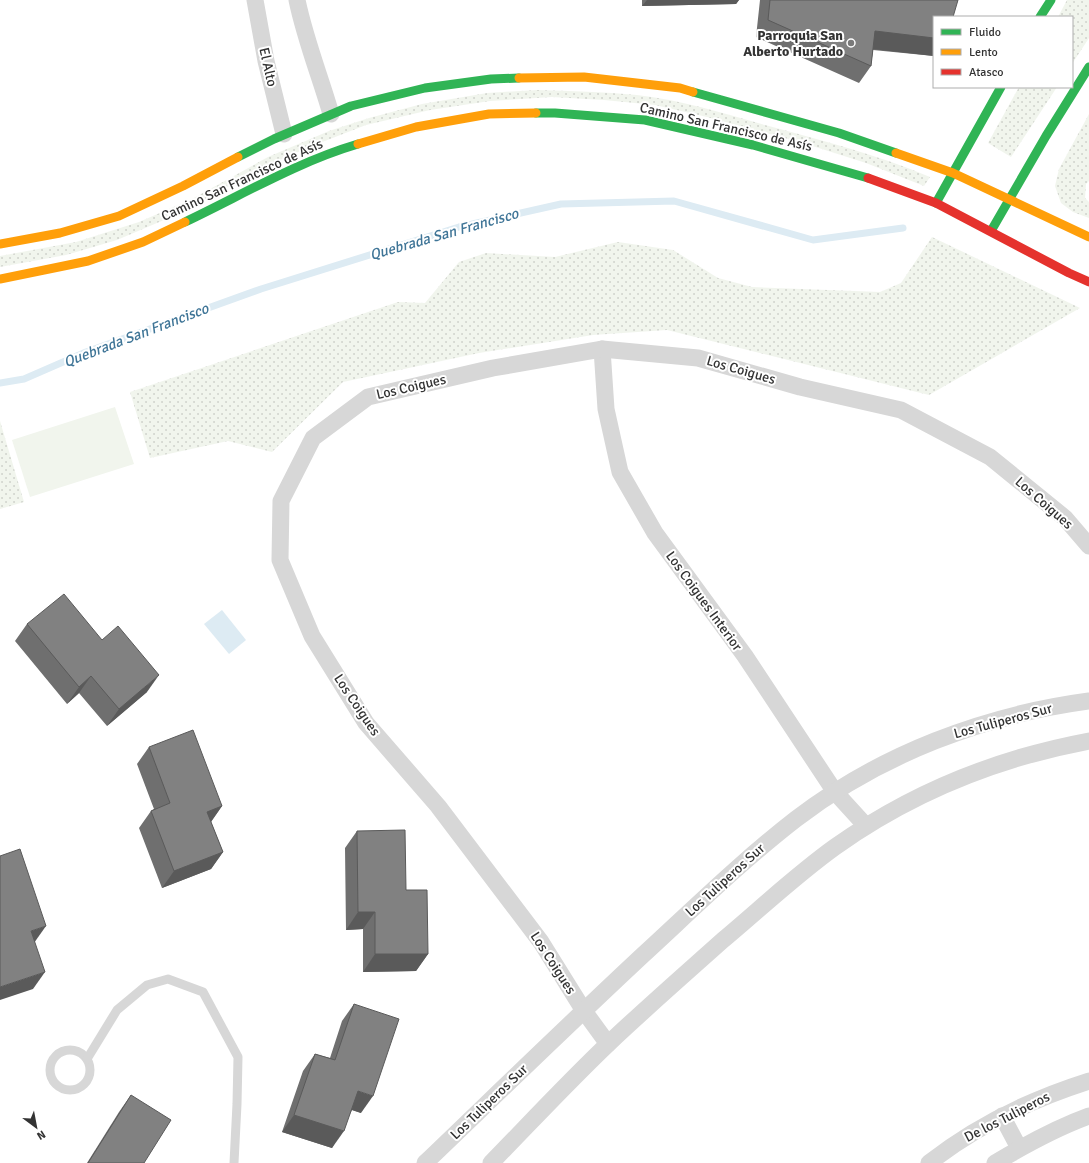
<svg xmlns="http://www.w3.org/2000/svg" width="1089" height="1163" viewBox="0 0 1089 1163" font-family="Signika,sans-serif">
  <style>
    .grass { fill: url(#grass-dots) }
    .pitch { fill: #f1f5ed }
    .water { fill: #ddebf3 }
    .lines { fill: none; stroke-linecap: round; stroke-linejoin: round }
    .stream { stroke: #ddebf3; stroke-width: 7 }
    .lane { stroke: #d7d7d7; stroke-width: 9 }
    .street { stroke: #d7d7d7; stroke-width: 17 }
    .fast { stroke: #30b455; stroke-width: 9 }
    .slow { stroke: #ff9f0a; stroke-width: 9 }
    .jam { stroke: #e5322d; stroke-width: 9 }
    .wall { fill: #6f6f6f }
    .shaded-wall { fill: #5a5a5a }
    .building { fill: #818181; stroke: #5a5a5a }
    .poi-dot { fill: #7a7a7a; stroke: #fff; stroke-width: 1.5 }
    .labels { text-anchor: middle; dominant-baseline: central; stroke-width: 4; stroke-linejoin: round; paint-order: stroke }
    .poi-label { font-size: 14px; font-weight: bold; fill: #333; stroke: #fff; text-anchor: end }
    .street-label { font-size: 14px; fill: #333; stroke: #fff }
    .water-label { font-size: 15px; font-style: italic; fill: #3f7597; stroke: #fff }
  </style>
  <defs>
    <pattern id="grass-dots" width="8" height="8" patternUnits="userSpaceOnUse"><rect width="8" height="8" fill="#f1f5ed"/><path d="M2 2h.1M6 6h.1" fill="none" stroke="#cfd2cc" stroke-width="1.8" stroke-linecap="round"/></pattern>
  </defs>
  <rect width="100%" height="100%" fill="#fff"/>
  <g class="grass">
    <polygon points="1067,0 1089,0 1089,38 1072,64 1072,17 1058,17"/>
    <polygon points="1019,87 1057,87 1011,157 988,143"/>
    <path d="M537 90C570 91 604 92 637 95 681 100 723 113 765 125 820 140 876 154 930 177L924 186 866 163 803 143 707 117 655 105 604 100 552 97 490 101 430 110 366 125 312 146 273 163 171 217 117 240 66 255 0 267V256L76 242 139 222 192 199 268 157 329 131 369 118 422 104 487 93Z"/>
    <polygon points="1089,114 1089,181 1086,184 1085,198 1089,202 1089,218 1073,212 1061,203 1055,186 1059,169"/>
    <polygon points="932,237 1080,308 929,395 667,330 593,335 479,353 343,382 272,452 228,441 150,458 130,392 398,302 425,303 459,262 486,253 555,257 618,242 673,250 718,278 752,287 880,292 901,283"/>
    <polygon points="0,421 24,502 0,509"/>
  </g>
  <polygon class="pitch" points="115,407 134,464 30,497 12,440"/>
  <polygon class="water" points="222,610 246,640 229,654 204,624"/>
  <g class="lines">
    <polyline class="stream" points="0,383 24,379 86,352 261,289 459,227 561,204 674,201 813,240 903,228"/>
    <g class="lane">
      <circle cx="70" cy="1070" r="20"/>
      <polyline points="87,1059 117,1010 147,985 168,979 203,992 238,1057 237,1104 234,1163"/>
    </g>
    <g class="street">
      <polyline points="255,0 266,61 284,134"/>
      <path d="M297 0C305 39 320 76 331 114"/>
      <polyline points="602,349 606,409 620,472 655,533 745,656 835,792 866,826"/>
      <polyline points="608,1044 584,1011 541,942 438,806 366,723 312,636 280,560 281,501 313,438 368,397 493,368 602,349 698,358 800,387 901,410 990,457 1065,518 1089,546"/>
      <polyline points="1002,1116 1019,1148"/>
      <path d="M425 1163C498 1093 570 1023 644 954 694 908 743 860 796 819 881 754 984 715 1089 701"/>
      <path d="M491 1163C530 1123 568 1082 609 1043 646 1008 685 974 723 940 760 909 796 875 835 847 911 793 998 758 1089 741"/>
      <path d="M929 1163C976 1126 1032 1099 1089 1081"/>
      <path d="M995 1163C1025 1145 1056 1128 1089 1116"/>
    </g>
    <g class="fast">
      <polyline points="1040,17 1051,0"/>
      <polyline points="693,92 839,133 896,153"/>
      <polyline points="536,113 555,113 645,120 753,145 868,178"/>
      <polyline points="238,157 274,139 351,106 425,88 491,79 519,78"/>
      <polyline points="936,203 1001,87"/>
      <path d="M185 222C242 195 297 162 358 144"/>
      <polyline points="991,231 1046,136 1089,67"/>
    </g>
    <g class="slow">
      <polyline points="519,78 584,77 680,88 693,92"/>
      <polyline points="358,144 416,127 489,114 536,113"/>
      <polyline points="896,153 953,173 1089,237"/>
      <polyline points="0,244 60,233 119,216 183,186 238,157"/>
      <polyline points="0,279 88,261 143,242 185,222"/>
    </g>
    <polyline class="jam" points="868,178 936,203 1069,273 1089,282"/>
  </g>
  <g class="wall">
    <polygon points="642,0 739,0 736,4 642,6"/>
    <polygon points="760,0 958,0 934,17 934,56 873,50 871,66 859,83 756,37"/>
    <polygon points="27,624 102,640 147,692 107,726 79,693 67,704 15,641"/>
    <polygon points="149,747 222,806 211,822 223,852 211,869 162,888 139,828 151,811 154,809 137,764"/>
    <polygon points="357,831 406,890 428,954 416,971 363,972 363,929 346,930 345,848"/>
    <polygon points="354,1004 361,1113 352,1110 332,1148 282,1132 303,1071 315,1054 330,1058 342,1021"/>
    <polygon points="131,1095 144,1163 87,1163 119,1112"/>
  </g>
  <g class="shaded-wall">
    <polygon points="647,0 739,0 736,4 642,6"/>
    <polygon points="875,31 934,38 934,56 863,48"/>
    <polygon points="159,675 147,692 107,726 119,709"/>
    <polygon points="91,676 79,693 67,704 79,687"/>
    <polygon points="222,806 210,823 207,812"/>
    <polygon points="223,852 211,869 162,888 174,871"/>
    <polygon points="358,912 375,912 363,929 346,930"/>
    <polygon points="46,926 34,943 31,931"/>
    <polygon points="375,954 428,954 416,971 363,972"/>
    <polygon points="45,972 33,989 0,1000 0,987"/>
    <polygon points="358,1091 373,1096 361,1113 346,1108"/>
    <polygon points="294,1115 344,1131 332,1148 282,1132"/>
  </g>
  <g class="building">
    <polygon points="770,0 958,0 953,17 934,17 934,38 875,31 871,66 768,20"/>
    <polygon points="64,594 102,640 118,626 159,675 119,709 91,676 79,687 27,624"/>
    <polygon points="193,730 222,806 207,812 223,852 174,871 151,811 170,803 149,747"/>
    <polygon points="405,830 406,890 427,890 428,954 375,954 375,912 358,912 357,831"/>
    <polygon points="20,849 46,926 31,931 45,972 0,987 0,856"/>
    <polygon points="354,1004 399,1019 373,1096 358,1091 344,1131 294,1115 315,1054 335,1060"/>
    <polygon points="131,1095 171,1120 144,1163 88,1163"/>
  </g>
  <circle class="poi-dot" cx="851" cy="43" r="4"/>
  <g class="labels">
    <g class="poi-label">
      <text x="843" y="35">Parroquia San<tspan x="843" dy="16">Alberto Hurtado</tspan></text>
    </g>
    <g class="street-label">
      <text transform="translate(268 67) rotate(77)">El Alto</text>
      <text transform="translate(726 127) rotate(13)">Camino San Francisco de Asís</text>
      <text transform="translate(242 180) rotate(-25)">Camino San Francisco de Asís</text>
      <text transform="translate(741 370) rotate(16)">Los Coigues</text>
      <text transform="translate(411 387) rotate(-13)">Los Coigues</text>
      <text transform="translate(1044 503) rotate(41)">Los Coigues</text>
      <text transform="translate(704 601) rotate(54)">Los Coigues Interior</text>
      <text transform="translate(357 705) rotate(56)">Los Coigues</text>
      <text transform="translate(1003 721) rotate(-15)">Los Tuliperos Sur</text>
      <text transform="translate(725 880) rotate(-42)">Los Tuliperos Sur</text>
      <text transform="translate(553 963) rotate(57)">Los Coigues</text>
      <text transform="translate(489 1102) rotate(-44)">Los Tuliperos Sur</text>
      <text transform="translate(1007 1117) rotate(-27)">De los Tuliperos</text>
    </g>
    <g class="water-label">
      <text transform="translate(444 234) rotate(-16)">Quebrada San Francisco</text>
      <text transform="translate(136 335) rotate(-21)">Quebrada San Francisco</text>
    </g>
  </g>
  <rect x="933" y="16" width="140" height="72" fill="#ffffff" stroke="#adadad"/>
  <rect x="941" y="29" width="20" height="6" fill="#30b455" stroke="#adadad"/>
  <text x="969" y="36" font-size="12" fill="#333333">Fluido</text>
  <rect x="941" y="49" width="20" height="6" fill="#ff9f0a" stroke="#adadad"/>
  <text x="969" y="56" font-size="12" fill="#333333">Lento</text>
  <rect x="941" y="69" width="20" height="6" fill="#e5322d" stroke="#adadad"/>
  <text x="969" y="76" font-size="12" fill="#333333">Atasco</text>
  <g transform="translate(36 1127) rotate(148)" stroke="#ffffff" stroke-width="3" paint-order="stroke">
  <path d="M0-3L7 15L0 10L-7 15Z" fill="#333333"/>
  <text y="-6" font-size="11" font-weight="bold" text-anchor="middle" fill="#333333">N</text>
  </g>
</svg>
